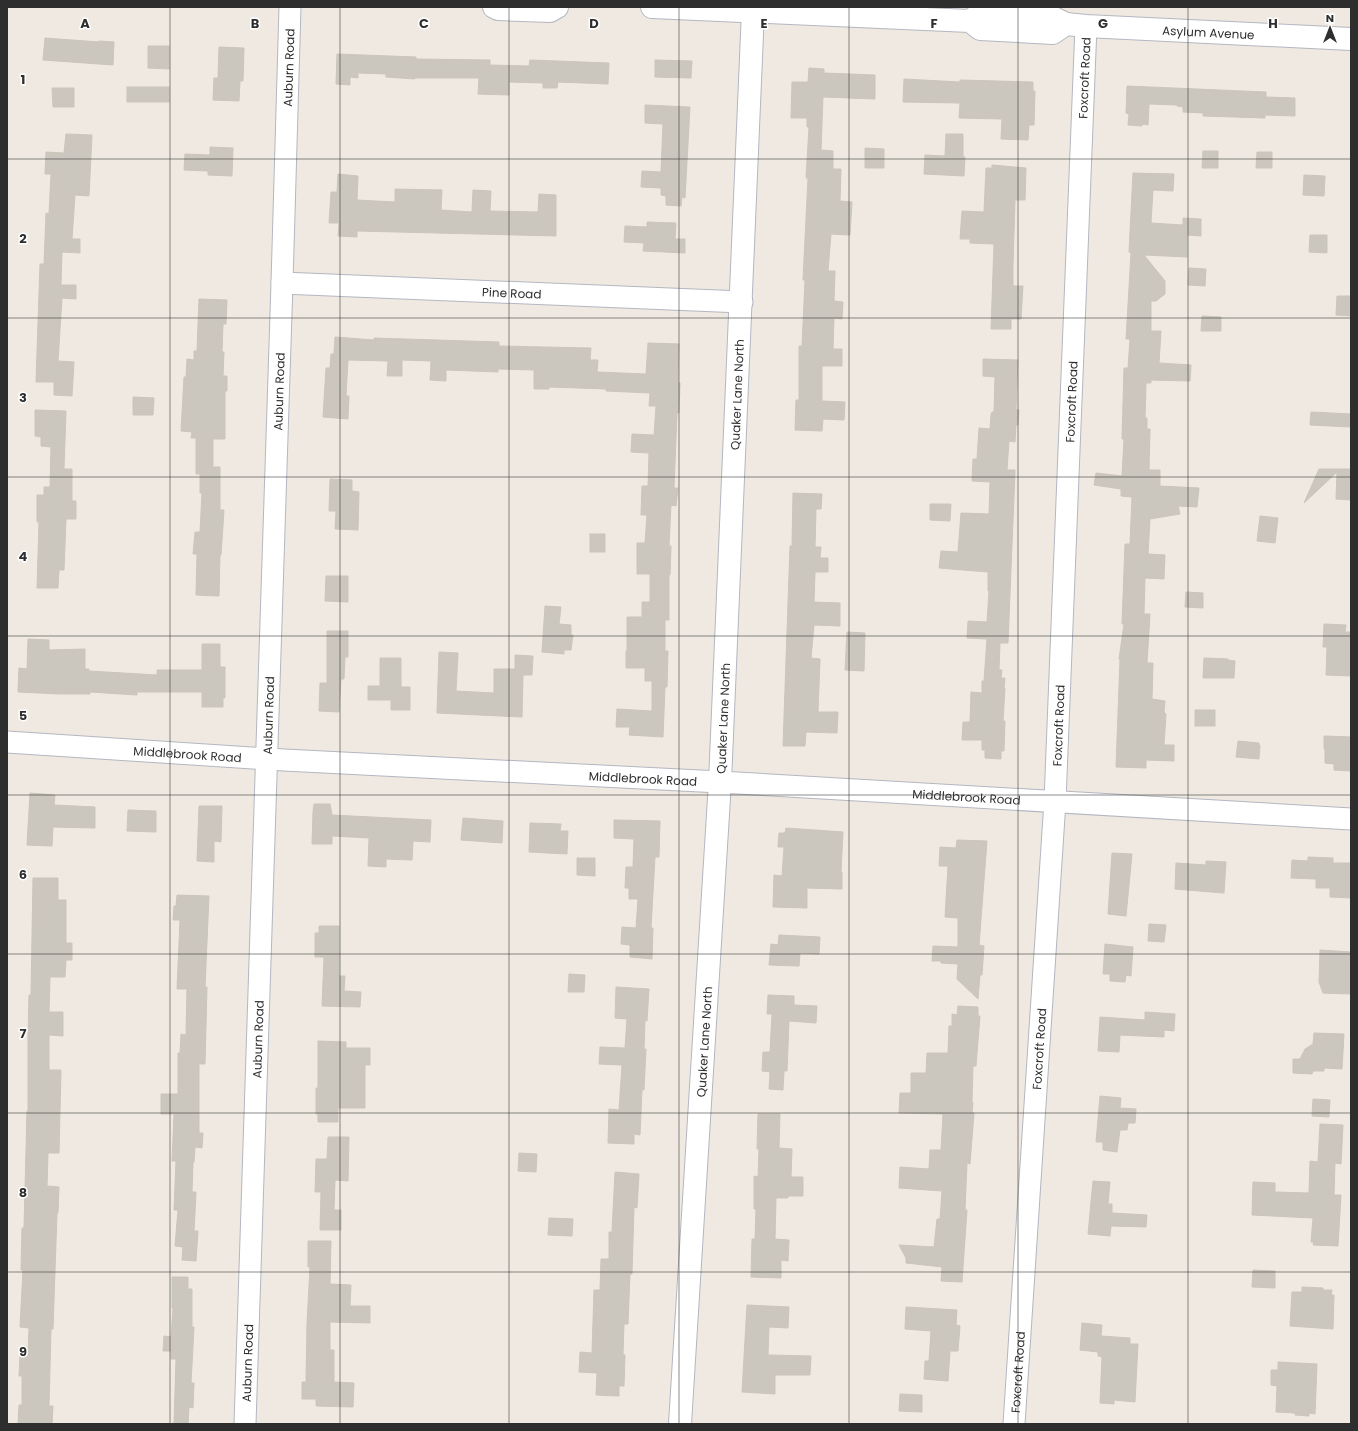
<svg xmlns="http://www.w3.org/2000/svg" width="1358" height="1431" viewBox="0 0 1358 1431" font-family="Poppins,sans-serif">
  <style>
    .building { fill: #cbc7bf; stroke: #cbc5ba }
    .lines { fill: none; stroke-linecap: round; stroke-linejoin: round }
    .minor-casing { stroke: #b4b7c1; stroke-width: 23 }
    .tertiary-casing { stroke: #b4b7c1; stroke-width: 24 }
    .secondary-casing { stroke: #b4b7c1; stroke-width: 24 }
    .minor { stroke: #fff; stroke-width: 21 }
    .tertiary { stroke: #fff; stroke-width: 22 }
    .secondary { stroke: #fff; stroke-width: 22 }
    .grid { fill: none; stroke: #2e2e2e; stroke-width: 1; stroke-opacity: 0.55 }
    .labels { text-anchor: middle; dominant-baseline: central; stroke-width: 3; stroke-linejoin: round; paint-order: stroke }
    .street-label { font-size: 12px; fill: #2e2e2e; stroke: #fff }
    .grid-label { font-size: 13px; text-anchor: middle; font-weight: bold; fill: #2e2e2e; stroke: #fff; stroke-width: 3; stroke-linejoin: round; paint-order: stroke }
  </style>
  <rect width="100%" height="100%" fill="#efe9e1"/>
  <g class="building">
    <polygon points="45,38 99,42 99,41 114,42 113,65 43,60"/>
    <polygon points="148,46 169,46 169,69 148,68"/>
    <polygon points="219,47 244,48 243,81 240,81 239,101 213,100 214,78 218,78"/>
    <polygon points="337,54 416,57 416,59 490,60 490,65 529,66 530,60 609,63 608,84 558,82 557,88 543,88 543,83 509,82 509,95 478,94 479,78 415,78 415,79 386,77 386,74 358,73 358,78 350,77 350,85 336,84"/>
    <polygon points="655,60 692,61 691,78 655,77"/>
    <polygon points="809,68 824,69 824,73 875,75 875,99 823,97 821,150 833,151 833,169 841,169 840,201 852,202 850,235 831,234 828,271 835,271 834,301 843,302 842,319 834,318 833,349 842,349 842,366 822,366 822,401 845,402 844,420 823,419 822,431 795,430 796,400 799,400 799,346 802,346 805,280 803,280 808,178 806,178 809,127 807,127 807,118 791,118 792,82 808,82"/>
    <polygon points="904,79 960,82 960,80 1033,82 1033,91 1035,91 1034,125 1029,125 1028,140 1001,139 1002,119 959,118 960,103 903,102"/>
    <polygon points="1127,86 1266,92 1266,97 1295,98 1295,116 1265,115 1265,118 1203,116 1203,113 1183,112 1183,107 1177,106 1177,105 1149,104 1148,125 1142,124 1142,126 1128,125 1129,114 1126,113"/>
    <rect x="127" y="87" width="42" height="15"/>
    <polygon points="52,88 74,88 74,107 53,107"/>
    <polygon points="645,105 690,107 685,198 682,197 681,206 666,205 666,196 661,195 661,188 641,187 642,171 661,172 663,124 645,123"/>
    <polygon points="66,134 92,135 89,196 75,195 72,239 80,239 80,253 62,252 61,285 76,285 76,299 62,298 58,361 74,362 72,396 54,395 54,382 36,382 40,264 44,264 46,213 49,214 51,174 45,174 46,152 64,153"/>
    <polygon points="946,134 963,134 963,157 965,157 964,176 924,174 925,155 945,156"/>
    <polygon points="210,147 233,148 232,176 208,175 208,171 184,170 185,154 210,155"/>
    <polygon points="865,148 884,149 884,168 865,168"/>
    <polygon points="1203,151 1218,151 1218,168 1202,168"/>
    <polygon points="1257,152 1272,152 1272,168 1256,168"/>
    <polygon points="992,165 1026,168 1025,200 1015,200 1013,265 1013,286 1023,286 1021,319 1011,319 1011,329 991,329 994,244 970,243 970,239 960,239 962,211 984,212 986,168 992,168"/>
    <polygon points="1133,173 1174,174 1173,191 1153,190 1151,223 1183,225 1183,218 1201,219 1201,236 1187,235 1187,257 1144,255 1165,281 1165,294 1156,301 1151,301 1151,331 1161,331 1159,363 1191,365 1190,381 1151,380 1151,383 1146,383 1145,418 1147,418 1147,429 1150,429 1149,470 1160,470 1160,486 1199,488 1197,507 1178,506 1180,514 1150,519 1148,554 1165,555 1164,579 1145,578 1144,614 1150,614 1147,663 1153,663 1152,699 1165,701 1164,712 1166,714 1164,745 1174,745 1174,761 1146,760 1146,768 1116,767 1120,659 1119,659 1124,624 1122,624 1125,544 1130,544 1132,497 1121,496 1121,489 1094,485 1096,473 1122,476 1124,439 1122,439 1124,368 1128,368 1130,339 1126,339 1131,253 1129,252"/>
    <polygon points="338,174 358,176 357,200 395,202 395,189 442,190 441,210 472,212 473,190 491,191 490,211 538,212 539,194 556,195 556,236 357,231 357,237 338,236 339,223 329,223 331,192 337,192"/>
    <polygon points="1304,175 1325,176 1324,196 1303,195"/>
    <polygon points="647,222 676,223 675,239 685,239 685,253 643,251 644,243 624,242 625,226 647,227"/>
    <polygon points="1310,235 1327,235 1327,253 1309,252"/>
    <polygon points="1189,268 1206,269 1205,286 1188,285"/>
    <polygon points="1337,296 1351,296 1351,316 1336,315"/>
    <polygon points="199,299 227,300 226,324 223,324 222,352 224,352 223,376 227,376 227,391 225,391 225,439 213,439 213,467 220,467 220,510 224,510 221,555 220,555 219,596 196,595 197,554 193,554 195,532 200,532 202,493 200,493 200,474 196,474 196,438 191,438 192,432 181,431 184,377 186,377 187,359 194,360 194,351 197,351"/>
    <polygon points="1202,316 1221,317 1221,331 1201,331"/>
    <polygon points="335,337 374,340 374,338 499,342 499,346 591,348 590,360 598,360 597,372 646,374 648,343 679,344 678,383 680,383 679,413 677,413 674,488 678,488 676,506 671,505 669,546 671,546 670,575 669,575 669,620 665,620 665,651 668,651 667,687 665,687 663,737 629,735 630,727 616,727 617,709 652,711 652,681 645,681 645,668 626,668 626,651 627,651 627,617 642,617 642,602 650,602 650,574 637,574 637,543 645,543 647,515 641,515 642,486 648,486 649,453 631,452 632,434 654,435 656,406 649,406 650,393 606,391 606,389 549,387 549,389 534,389 534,370 498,369 498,372 446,370 446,381 430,380 431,361 402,360 402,376 387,376 388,361 348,360 346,396 349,396 348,419 323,417 326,368 330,368 331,354 334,354"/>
    <polygon points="983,359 1018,360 1016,410 1019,410 1018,425 1016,425 1015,442 1009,441 1007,470 1015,470 1015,472 1008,643 1000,643 999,670 1002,670 1001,678 1005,678 1004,688 1005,688 1003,721 1005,721 1004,751 1001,751 1001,759 985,758 985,750 982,750 982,740 962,740 963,722 970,722 971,692 982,693 982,681 984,681 987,639 967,638 968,621 987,622 989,591 988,591 988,572 939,568 941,551 958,552 961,513 989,514 990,482 972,481 973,459 977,459 979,428 990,429 991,415 992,412 994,412 995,377 983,376"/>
    <polygon points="133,397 154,398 153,415 133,415"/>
    <polygon points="35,410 66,411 64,469 72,469 72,501 76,501 76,519 66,519 64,570 59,570 58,588 37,588 39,522 37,522 37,495 44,495 44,487 50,487 51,447 41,446 41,437 35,436"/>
    <polygon points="1311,412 1351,414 1351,427 1310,425"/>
    <polygon points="1319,469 1351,469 1351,500 1336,499 1337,472 1304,503"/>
    <polygon points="330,479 352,480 352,491 359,492 358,530 335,529 336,511 329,511"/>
    <polygon points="793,493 822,494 821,509 816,509 815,547 821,547 820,558 828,558 828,572 815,572 814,602 840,603 840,626 814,625 811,658 820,659 818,712 838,712 837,733 806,732 805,746 783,746 790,546 792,546"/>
    <polygon points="930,504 951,504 950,521 930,520"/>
    <polygon points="1260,516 1278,518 1275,543 1257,541"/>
    <rect x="590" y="534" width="15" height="18"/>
    <polygon points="326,576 348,576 348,602 325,601"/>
    <polygon points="1186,592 1203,593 1203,608 1185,607"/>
    <polygon points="545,606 561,607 559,624 571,625 571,635 573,635 571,650 564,650 564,654 542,652"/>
    <polygon points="1324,624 1346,625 1345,632 1351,632 1351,676 1326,675 1327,647 1323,647"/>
    <polygon points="327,631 348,631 348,657 345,657 344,679 341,679 339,712 319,711 320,683 327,683"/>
    <polygon points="847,632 865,633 864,671 845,670"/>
    <polygon points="28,639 49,640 49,650 85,649 85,669 89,669 89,671 157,675 157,670 202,670 202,644 220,644 220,667 225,667 225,698 223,698 223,707 202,707 202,692 137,692 137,695 90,692 90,694 59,694 18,692 19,668 27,669"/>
    <polygon points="439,652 458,653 456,691 494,693 494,669 515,669 515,655 533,656 532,675 523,675 522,717 437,713"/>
    <polygon points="380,658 401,658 401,687 410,687 410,710 391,710 391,700 368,700 368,686 380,686"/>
    <polygon points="1204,658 1228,659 1228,660 1235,661 1234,678 1203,678"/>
    <rect x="1195" y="710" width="20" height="16"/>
    <polygon points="1324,736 1351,737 1351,771 1334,770 1334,764 1325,763 1325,749 1324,749"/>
    <polygon points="1238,741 1259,743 1259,745 1260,745 1259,759 1236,757"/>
    <polygon points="30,793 55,795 54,805 95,807 95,828 53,827 52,846 27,845"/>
    <polygon points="314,804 330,804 332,815 431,820 430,842 413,841 412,860 386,859 386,867 368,866 369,838 332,836 332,844 312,844 313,812"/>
    <polygon points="199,806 222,806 221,842 214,841 214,862 197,861"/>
    <polygon points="128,810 156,811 156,832 127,831"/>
    <polygon points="463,818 503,821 502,843 461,840"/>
    <polygon points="614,820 660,821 659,857 655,857 651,928 653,928 652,959 630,957 630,945 621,944 622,927 636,928 638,899 629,899 629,888 625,888 626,867 633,867 634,839 614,838"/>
    <polygon points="530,823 561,824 560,831 568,831 567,854 529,852"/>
    <polygon points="786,828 843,832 841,872 842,872 842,889 807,888 807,908 773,907 774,875 782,876 784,847 778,847 779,833 785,833"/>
    <polygon points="957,840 987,841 979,945 984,946 982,975 980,975 978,999 957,979 958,964 941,963 941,961 932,961 933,946 958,947 958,918 945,917 948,866 939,866 940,847 956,848"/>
    <polygon points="1112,853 1132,854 1126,916 1108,914"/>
    <polygon points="1308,857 1333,858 1333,863 1351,863 1351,898 1330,897 1330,888 1316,888 1316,879 1291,878 1292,860 1308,861"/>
    <polygon points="577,858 595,858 595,876 577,875"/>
    <polygon points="1206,861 1226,862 1224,893 1175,889 1176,863 1206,865"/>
    <polygon points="33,878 58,878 58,900 66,900 66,943 72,943 72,960 66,960 65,977 50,977 49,1012 63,1012 63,1036 49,1035 49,1070 61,1070 59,1153 48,1153 47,1186 59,1187 58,1213 57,1213 53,1329 51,1329 49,1406 53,1406 52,1424 18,1424 19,1405 22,1405 22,1376 19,1376 20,1356 28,1356 29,1328 20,1327 23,1270 21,1270 22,1228 24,1228 27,1111 28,1111 28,1035 29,995 31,995"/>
    <polygon points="177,895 209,896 205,987 207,987 205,1064 199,1064 199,1133 203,1133 202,1148 195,1147 194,1162 193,1162 192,1192 196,1192 194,1231 198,1231 196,1261 182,1260 183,1247 175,1246 178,1210 174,1210 176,1161 172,1161 174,1114 161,1114 161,1094 178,1094 178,1053 180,1053 181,1034 186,1035 187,989 177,989 180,920 173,920 174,906 176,906"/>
    <polygon points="1149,924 1166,925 1164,942 1148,941"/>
    <polygon points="319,926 339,926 339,976 345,976 344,991 361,992 360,1007 322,1006 324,957 315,957 315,933 319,933"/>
    <polygon points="779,935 820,937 819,954 800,953 799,966 769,965 771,944 778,945"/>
    <polygon points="1105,944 1133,947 1131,976 1126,975 1125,982 1110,981 1110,974 1103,974"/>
    <polygon points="1320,950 1351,952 1351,994 1323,993 1319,982"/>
    <polygon points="569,974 585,975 584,992 568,992"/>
    <polygon points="616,987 649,989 647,1021 645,1020 644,1049 646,1049 644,1090 642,1090 640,1135 634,1134 634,1144 608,1143 609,1109 619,1110 622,1065 599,1064 600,1047 625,1048 627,1019 615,1018"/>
    <polygon points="768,995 794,996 794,1005 817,1006 816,1023 789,1021 787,1071 784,1071 783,1090 769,1089 770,1072 762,1071 763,1052 770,1052 772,1014 767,1014"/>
    <polygon points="958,1006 978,1007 978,1016 980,1016 976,1066 973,1066 972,1103 973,1103 972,1113 974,1113 970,1164 967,1163 965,1210 967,1210 962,1282 941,1281 942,1267 906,1263 906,1258 899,1245 934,1247 937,1219 940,1219 942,1191 899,1188 900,1167 929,1169 930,1150 941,1150 943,1114 899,1113 900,1093 911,1093 911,1073 926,1073 927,1053 948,1053 949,1026 952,1026 952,1014 957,1015"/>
    <polygon points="1145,1012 1175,1014 1174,1031 1164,1030 1164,1037 1120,1035 1119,1052 1098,1051 1100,1017 1145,1020"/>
    <polygon points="1314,1033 1344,1034 1342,1069 1324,1068 1324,1071 1313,1071 1312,1074 1293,1073 1293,1059 1300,1059 1305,1049 1313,1044"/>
    <polygon points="318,1041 346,1042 346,1048 370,1048 370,1065 365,1065 365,1108 338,1108 338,1122 318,1122 318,1114 316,1114 316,1088 318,1088"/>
    <polygon points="1100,1096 1121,1098 1120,1108 1136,1109 1135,1123 1128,1123 1127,1130 1120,1130 1117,1152 1103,1150 1103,1142 1096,1142"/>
    <polygon points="1313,1099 1330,1100 1329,1117 1312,1116"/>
    <polygon points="758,1114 780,1114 779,1148 792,1149 791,1177 803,1177 803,1196 788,1196 788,1198 776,1198 775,1239 789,1240 788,1261 781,1260 781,1278 751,1277 752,1239 755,1239 756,1209 754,1209 754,1176 758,1177 759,1149 757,1149"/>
    <polygon points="1320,1124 1343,1125 1341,1164 1335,1163 1334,1195 1341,1195 1338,1246 1313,1245 1314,1242 1311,1242 1313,1218 1252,1215 1253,1182 1275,1183 1275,1192 1309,1193 1310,1161 1318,1162"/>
    <polygon points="328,1137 349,1137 348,1181 335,1180 334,1210 341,1210 341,1230 320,1230 321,1192 315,1192 316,1159 327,1159"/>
    <polygon points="519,1153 537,1154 536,1172 518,1171"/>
    <polygon points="615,1172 639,1174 637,1208 634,1207 632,1274 630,1274 628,1324 624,1324 623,1354 625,1355 624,1386 619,1386 619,1396 596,1395 597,1373 579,1372 580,1352 592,1353 594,1290 600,1290 601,1259 609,1259 609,1232 612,1232"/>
    <polygon points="1093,1181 1110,1182 1108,1204 1112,1204 1112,1213 1147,1215 1146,1227 1111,1226 1110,1236 1088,1234"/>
    <polygon points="549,1218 573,1219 572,1236 548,1235"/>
    <polygon points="308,1241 331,1241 330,1284 351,1285 350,1306 370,1306 370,1323 330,1322 330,1350 334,1350 334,1382 354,1383 353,1407 316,1406 316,1399 302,1399 302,1382 306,1382 307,1323 310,1267 308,1267"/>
    <polygon points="1253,1270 1275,1271 1275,1288 1252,1287"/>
    <polygon points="172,1277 188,1277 188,1289 192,1289 192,1327 194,1327 191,1383 194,1383 193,1408 189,1407 188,1424 174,1424 176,1359 171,1359 171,1351 163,1351 164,1336 171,1337 173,1308 172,1308"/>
    <polygon points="1302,1287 1323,1288 1323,1290 1332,1290 1331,1295 1334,1295 1333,1329 1290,1326 1292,1292 1302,1292"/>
    <polygon points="747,1305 789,1307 788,1328 769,1327 768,1355 811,1356 810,1375 775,1375 775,1394 742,1392"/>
    <polygon points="906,1307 957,1310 956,1325 960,1326 958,1351 950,1351 948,1381 924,1379 925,1361 929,1361 931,1331 905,1329"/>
    <polygon points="1082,1323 1102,1325 1101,1336 1130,1338 1130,1344 1138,1344 1135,1402 1114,1400 1114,1404 1100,1403 1102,1357 1098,1356 1098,1352 1080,1350"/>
    <polygon points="1278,1362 1317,1364 1315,1414 1309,1413 1309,1416 1295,1415 1295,1413 1276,1412 1277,1386 1271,1385 1271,1370 1278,1370"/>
    <polygon points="900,1394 922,1395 922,1412 899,1411"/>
  </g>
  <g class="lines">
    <g class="minor-casing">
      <g id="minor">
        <path id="s1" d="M282 283 742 302"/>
        <path id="s2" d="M7 742 284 760 720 782 1351 819"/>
        <path id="s3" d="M245 1424 282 283 290 7"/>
        <path id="s4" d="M1014 1424 1055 801 1086 26"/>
      </g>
    </g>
    <g class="tertiary-casing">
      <g id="tertiary">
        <path id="s5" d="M680 1424 720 782 753 11"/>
      </g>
    </g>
    <g class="secondary-casing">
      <g id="secondary">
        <polyline points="494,7 498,9 550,11 557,7"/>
        <polyline points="652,7 970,21 980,29 1053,33 1066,24"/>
        <path id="s6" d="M970 21 981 13 1052 17 1066 24 1086 26 1351 39"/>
      </g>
    </g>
    <use href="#minor" class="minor"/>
    <use href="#tertiary" class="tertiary"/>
    <use href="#secondary" class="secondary"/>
  </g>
  <path class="grid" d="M170 7V1424M340 7V1424M509 7V1424M679 7V1424M849 7V1424M1018 7V1424M1188 7V1424M7 159H1351M7 318H1351M7 477H1351M7 636H1351M7 795H1351M7 954H1351M7 1113H1351M7 1272H1351"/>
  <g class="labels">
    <g class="street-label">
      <text stroke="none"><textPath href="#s6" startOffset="243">Asylum Avenue</textPath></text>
      <text stroke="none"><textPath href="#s3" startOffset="1357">Auburn Road</textPath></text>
      <text stroke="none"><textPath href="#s4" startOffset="1348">Foxcroft Road</textPath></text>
      <text stroke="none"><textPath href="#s1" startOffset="230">Pine Road</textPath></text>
      <text stroke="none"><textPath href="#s3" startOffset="1033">Auburn Road</textPath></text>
      <text stroke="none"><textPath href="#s5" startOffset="1031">Quaker Lane North</textPath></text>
      <text stroke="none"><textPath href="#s4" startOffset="1024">Foxcroft Road</textPath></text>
      <text stroke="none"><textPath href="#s3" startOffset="709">Auburn Road</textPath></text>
      <text stroke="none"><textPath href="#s5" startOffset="707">Quaker Lane North</textPath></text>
      <text stroke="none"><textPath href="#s4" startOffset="700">Foxcroft Road</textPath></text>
      <text stroke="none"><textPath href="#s2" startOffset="181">Middlebrook Road</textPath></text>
      <text stroke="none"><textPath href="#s2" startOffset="637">Middlebrook Road</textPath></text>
      <text stroke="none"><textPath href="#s2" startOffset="961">Middlebrook Road</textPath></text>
      <text stroke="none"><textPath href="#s3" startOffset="385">Auburn Road</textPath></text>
      <text stroke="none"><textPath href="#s5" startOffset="383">Quaker Lane North</textPath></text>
      <text stroke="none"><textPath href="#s4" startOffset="376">Foxcroft Road</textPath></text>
      <text stroke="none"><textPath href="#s3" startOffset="61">Auburn Road</textPath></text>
      <text stroke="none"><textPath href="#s4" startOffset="52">Foxcroft Road</textPath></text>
    </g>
  </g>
  <g class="grid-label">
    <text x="85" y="28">A</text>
    <text x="255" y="28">B</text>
    <text x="424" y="28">C</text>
    <text x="594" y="28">D</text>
    <text x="764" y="28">E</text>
    <text x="934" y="28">F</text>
    <text x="1103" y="28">G</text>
    <text x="1273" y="28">H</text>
    <text x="23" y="84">1</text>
    <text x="23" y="243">2</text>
    <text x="23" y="402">3</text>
    <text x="23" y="561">4</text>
    <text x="23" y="720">5</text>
    <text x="23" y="879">6</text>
    <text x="23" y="1038">7</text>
    <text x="23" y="1197">8</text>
    <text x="23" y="1356">9</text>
  </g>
  <rect width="1358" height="1431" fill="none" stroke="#2e2e2e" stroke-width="16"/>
  <g transform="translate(1330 28)" stroke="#ffffff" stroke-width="3" paint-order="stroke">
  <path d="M0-3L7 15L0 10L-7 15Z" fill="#2e2e2e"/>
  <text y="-6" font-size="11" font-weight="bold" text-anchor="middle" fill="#2e2e2e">N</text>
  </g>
</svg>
